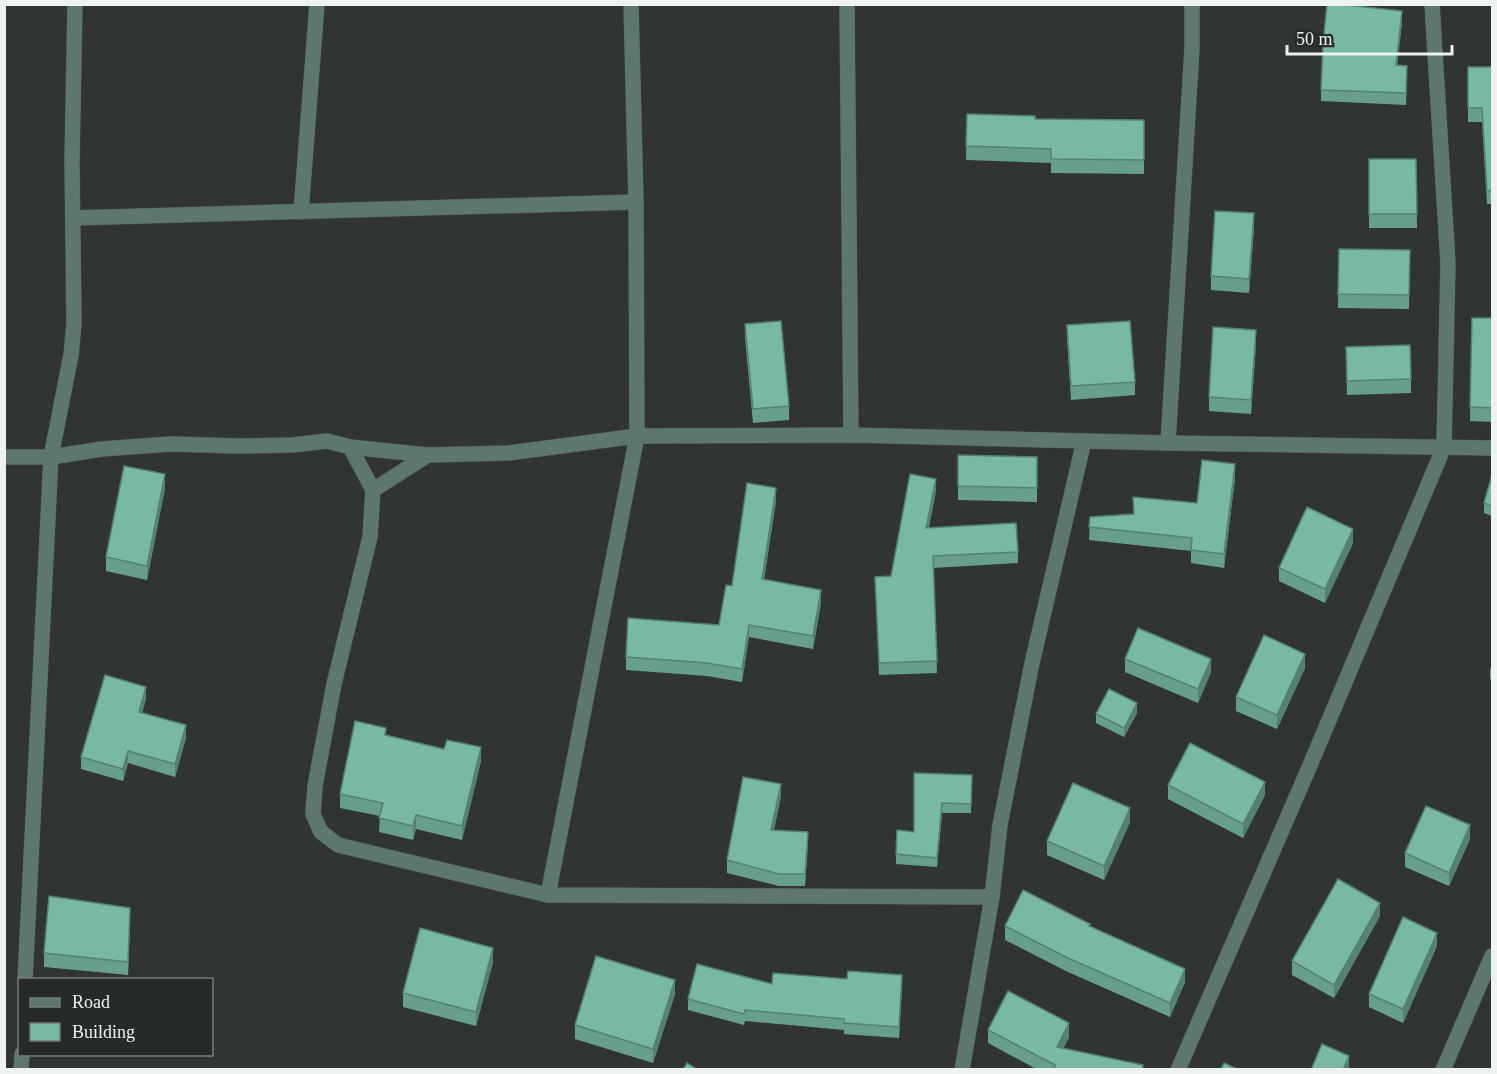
<svg xmlns="http://www.w3.org/2000/svg" width="1497" height="1074" viewBox="0 0 1497 1074" font-family="Georgia,serif">
  <style>
    .lines { fill: none; stroke-linecap: round; stroke-linejoin: round }
    .minor-casing { stroke: #4e5351; stroke-width: 16 }
    .minor { stroke: #5d776f; stroke-width: 15 }
    .wall { fill: #679e8e }
    .shaded-wall { fill: #548174 }
    .building { fill: #78b8a5; stroke: #548174; stroke-width: 1.5 }
  </style>
  <rect width="100%" height="100%" fill="#303533"/>
  <g class="lines">
    <g class="minor-casing">
      <g id="minor">
        <polyline points="847,4 851,435"/>
        <polyline points="301,212 317,4"/>
        <polyline points="73,218 636,202"/>
        <polyline points="1168,443 1192,48 1192,4"/>
        <polyline points="350,447 428,455"/>
        <polyline points="4,457 51,457 102,449 171,444 237,446 293,445 327,441 350,447 373,490"/>
        <polyline points="548,895 637,436 636,202 631,4"/>
        <polyline points="992,897 548,895 338,845 321,832 313,814 315,786 334,684 370,537 373,490 428,455 508,453 637,436 851,435 1168,443 1492,448"/>
        <polyline points="25,980 51,457 71,355 74,324 72,160 75,4"/>
        <polyline points="21,1070 22,1054"/>
        <polyline points="962,1070 992,897 1000,825 1032,663 1084,441"/>
        <polyline points="1178,1070 1311,763 1444,447 1448,263 1432,4"/>
        <polyline points="1443,1070 1492,956"/>
      </g>
    </g>
    <use href="#minor" class="minor"/>
  </g>
  <g class="wall">
    <polygon points="1402,22 1397,65 1407,77 1406,105 1321,101 1321,90"/>
    <polygon points="1468,67 1492,67 1492,204 1487,204 1482,122 1468,122"/>
    <polygon points="967,114 1035,119 1144,120 1144,174 1051,173 1051,163 966,160"/>
    <polygon points="1369,159 1416,159 1417,228 1369,228"/>
    <polygon points="1254,227 1249,293 1211,290 1211,276"/>
    <polygon points="1339,249 1410,250 1409,309 1338,308"/>
    <polygon points="1472,318 1492,318 1492,422 1470,421"/>
    <polygon points="745,324 789,406 789,420 753,423 745,338"/>
    <polygon points="1067,325 1135,382 1135,395 1071,400 1067,339"/>
    <polygon points="1256,344 1251,414 1209,411 1209,397"/>
    <polygon points="1346,347 1411,379 1411,393 1347,395"/>
    <polygon points="958,455 1037,457 1037,502 958,500"/>
    <polygon points="1492,475 1492,516 1484,513 1484,503"/>
    <polygon points="1235,478 1224,568 1191,563 1191,551 1089,540 1090,517 1133,514 1197,503"/>
    <polygon points="165,488 147,580 106,571 106,557"/>
    <polygon points="936,491 929,527 1018,552 1018,563 933,568 937,673 879,675 875,577 891,576"/>
    <polygon points="776,501 764,580 821,603 813,649 749,637 742,682 707,676 626,670 626,657 719,625 732,586"/>
    <polygon points="1353,543 1325,603 1279,581 1279,568"/>
    <polygon points="1125,659 1211,672 1198,703 1125,672"/>
    <polygon points="1492,664 1492,680 1490,679 1490,670"/>
    <polygon points="1305,668 1277,729 1236,711 1236,697"/>
    <polygon points="146,699 142,713 186,738 175,777 128,763 123,781 81,769 81,757"/>
    <polygon points="1137,713 1124,737 1096,723 1096,714"/>
    <polygon points="386,735 481,761 462,840 416,829 413,840 379,832 380,816 340,808 340,794"/>
    <polygon points="972,775 971,813 942,813 937,867 896,864 896,854 914,832"/>
    <polygon points="1168,785 1265,795 1243,838 1168,799"/>
    <polygon points="781,796 774,830 808,844 805,886 779,886 727,873 727,860"/>
    <polygon points="1130,822 1104,880 1047,855 1047,841"/>
    <polygon points="1470,839 1449,886 1405,867 1405,853"/>
    <polygon points="1380,916 1334,998 1292,975 1292,961"/>
    <polygon points="130,921 128,975 44,967 44,953"/>
    <polygon points="1005,926 1090,926 1185,982 1170,1017 1068,972 1005,940"/>
    <polygon points="1437,946 1403,1023 1369,1007 1369,994"/>
    <polygon points="493,962 476,1026 403,1007 403,993"/>
    <polygon points="772,984 902,986 899,1038 844,1034 844,1030 745,1021 744,1025 688,1010 688,999"/>
    <polygon points="675,994 653,1063 575,1039 575,1025"/>
    <polygon points="988,1030 1069,1037 1063,1049 1143,1070 1038,1070 988,1043"/>
  </g>
  <g class="shaded-wall">
    <polygon points="1402,11 1402,22 1396,77 1396,65"/>
    <polygon points="1254,213 1254,227 1249,293 1249,279"/>
    <polygon points="1256,330 1256,344 1251,414 1251,400"/>
    <polygon points="1235,464 1235,478 1224,568 1224,554"/>
    <polygon points="165,474 165,488 147,580 147,566"/>
    <polygon points="936,479 936,491 926,539 926,528"/>
    <polygon points="776,488 776,501 762,592 762,579"/>
    <polygon points="1353,529 1353,543 1325,603 1325,589"/>
    <polygon points="821,590 821,603 813,649 813,636"/>
    <polygon points="749,625 749,637 742,682 742,669"/>
    <polygon points="1305,654 1305,668 1277,729 1277,715"/>
    <polygon points="1211,659 1211,672 1198,703 1198,689"/>
    <polygon points="146,687 146,699 139,725 139,712"/>
    <polygon points="1137,703 1137,713 1124,737 1124,728"/>
    <polygon points="186,725 186,738 175,777 175,764"/>
    <polygon points="481,747 481,761 462,840 462,826"/>
    <polygon points="128,751 128,763 123,781 123,769"/>
    <polygon points="1265,782 1265,795 1243,838 1243,824"/>
    <polygon points="781,784 781,796 771,842 771,830"/>
    <polygon points="942,803 942,813 937,867 937,858"/>
    <polygon points="1130,808 1130,822 1104,880 1104,866"/>
    <polygon points="416,815 416,829 413,840 413,826"/>
    <polygon points="1470,825 1470,839 1449,886 1449,873"/>
    <polygon points="808,832 808,844 805,886 805,874"/>
    <polygon points="1380,903 1380,916 1334,998 1334,985"/>
    <polygon points="130,908 130,921 128,975 128,962"/>
    <polygon points="1437,933 1437,946 1403,1023 1403,1009"/>
    <polygon points="493,948 493,962 476,1026 476,1012"/>
    <polygon points="1185,969 1185,982 1170,1017 1170,1003"/>
    <polygon points="902,975 902,986 899,1038 899,1027"/>
    <polygon points="675,980 675,994 653,1063 653,1049"/>
    <polygon points="1069,1023 1069,1037 1057,1061 1057,1047"/>
    <polygon points="1349,1056 1349,1069 1343,1070"/>
  </g>
  <g class="building">
    <polygon points="1327,4 1337,4 1402,11 1396,65 1407,66 1406,93 1321,90 1323,44"/>
    <polygon points="1468,67 1492,67 1492,190 1487,191 1482,108 1468,108"/>
    <polygon points="967,114 1035,116 1035,119 1144,120 1144,160 1051,159 1051,149 966,146"/>
    <polygon points="1369,159 1416,159 1417,214 1369,214"/>
    <polygon points="1215,211 1254,213 1249,279 1211,276"/>
    <polygon points="1339,249 1410,250 1409,295 1338,294"/>
    <polygon points="1472,318 1492,318 1492,408 1470,407"/>
    <polygon points="781,321 789,406 753,409 745,324"/>
    <polygon points="1130,321 1135,382 1071,386 1067,325"/>
    <polygon points="1213,327 1256,330 1251,400 1209,397"/>
    <polygon points="1410,345 1411,379 1347,381 1346,347"/>
    <polygon points="958,455 1037,457 1037,488 958,486"/>
    <polygon points="1202,460 1235,464 1224,554 1191,550 1192,538 1089,527 1090,517 1134,514 1133,497 1197,503"/>
    <polygon points="124,466 165,474 147,566 106,557"/>
    <polygon points="910,474 936,479 926,528 1016,523 1018,552 933,556 937,661 879,663 875,577 891,576"/>
    <polygon points="1492,475 1492,506 1484,503"/>
    <polygon points="747,483 776,488 762,579 821,590 813,636 749,625 742,669 707,663 626,657 628,618 719,625 726,585 732,586"/>
    <polygon points="1307,507 1353,529 1325,589 1279,568"/>
    <polygon points="1138,628 1211,659 1198,689 1125,659"/>
    <polygon points="1264,635 1305,654 1277,715 1236,697"/>
    <polygon points="105,675 146,687 139,712 186,725 175,764 128,751 123,769 81,757"/>
    <polygon points="1109,689 1137,703 1124,728 1096,714"/>
    <polygon points="355,721 386,728 385,735 444,749 447,740 481,747 462,826 416,815 413,826 379,818 383,803 340,794"/>
    <polygon points="1190,743 1265,782 1243,824 1168,785"/>
    <polygon points="914,773 972,775 971,804 942,803 937,858 896,854 897,830 914,832"/>
    <polygon points="743,777 781,784 771,830 808,832 805,874 779,874 727,860"/>
    <polygon points="1073,783 1130,808 1104,866 1047,841"/>
    <polygon points="1426,806 1470,825 1449,873 1405,853"/>
    <polygon points="1338,879 1380,903 1334,985 1292,961"/>
    <polygon points="1023,890 1090,924 1089,926 1185,969 1170,1003 1068,958 1005,926"/>
    <polygon points="49,896 130,908 128,962 44,953"/>
    <polygon points="1403,917 1437,933 1403,1009 1369,994"/>
    <polygon points="420,928 493,948 476,1012 403,993"/>
    <polygon points="596,956 675,980 653,1049 575,1025"/>
    <polygon points="697,964 772,984 773,973 847,979 848,971 902,975 899,1027 844,1023 844,1019 745,1010 744,1014 688,999"/>
    <polygon points="1008,991 1069,1023 1057,1047 1143,1065 1142,1070 1054,1070 1055,1065 988,1030"/>
    <polygon points="1322,1044 1349,1056 1343,1070 1311,1070"/>
    <polygon points="687,1063 698,1070 683,1070"/>
    <polygon points="1224,1063 1239,1070 1221,1070"/>
  </g>
  <rect width="1497" height="1074" fill="none" stroke="#eef2f0" stroke-width="12"/>
  <rect x="18" y="978" width="195" height="78" fill="#262b29" stroke="#767b79" stroke-width="1.5"/>
  <rect x="30" y="998" width="30" height="9" fill="#5d776f" stroke="#767b79" stroke-width="1.5"/>
  <text x="72" y="1008" font-size="18" fill="#eef2f0">Road</text>
  <rect x="30" y="1023" width="30" height="18" fill="#78b8a5" stroke="#767b79" stroke-width="1.5"/>
  <text x="72" y="1038" font-size="18" fill="#eef2f0">Building</text>
  <path d="M1287 45v9h165v-9" fill="none" stroke="#eef2f0" stroke-width="3"/>
  <text x="1296" y="45" font-size="18" fill="#eef2f0" stroke="#262b29" stroke-width="4.5" paint-order="stroke">50 m</text>
</svg>
